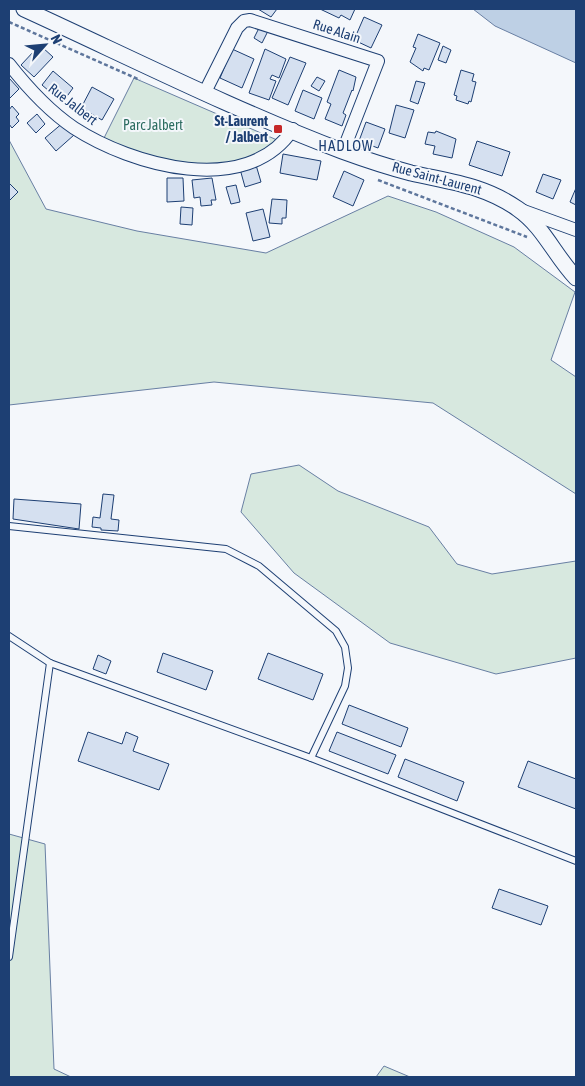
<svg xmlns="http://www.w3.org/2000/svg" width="585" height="1086" viewBox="0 0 585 1086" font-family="'Asap Condensed',sans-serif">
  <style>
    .green { fill: #d7e8df; stroke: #687fa3 }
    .water { fill: #bed0e5; stroke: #687fa3 }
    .building { fill: #d5e0f0; stroke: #1d3f73 }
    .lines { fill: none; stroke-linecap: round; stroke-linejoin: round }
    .service-casing { stroke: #1d3f73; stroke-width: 8 }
    .minor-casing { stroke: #1d3f73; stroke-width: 14 }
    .tertiary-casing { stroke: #1d3f73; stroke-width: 17 }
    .path { stroke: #5e769c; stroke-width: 2.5; stroke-dasharray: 4 2.5; stroke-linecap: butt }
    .service { stroke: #f4f7fb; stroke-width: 6 }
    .minor { stroke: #f4f7fb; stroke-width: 12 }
    .tertiary { stroke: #f4f7fb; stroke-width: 15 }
    .poi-dot { fill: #c62828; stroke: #f4f7fb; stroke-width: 2 }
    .labels { text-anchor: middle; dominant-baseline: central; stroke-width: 4; stroke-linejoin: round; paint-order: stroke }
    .street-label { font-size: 14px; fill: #1d3f73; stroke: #f4f7fb }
    .poi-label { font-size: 14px; font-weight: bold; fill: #1d3f73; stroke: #f4f7fb; text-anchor: end }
    .park-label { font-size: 14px; fill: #2c6c60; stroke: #f4f7fb }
    .neighbourhood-label { font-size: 15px; letter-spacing: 1px; fill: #1d3f73; stroke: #f4f7fb }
  </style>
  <rect width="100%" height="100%" fill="#f4f7fb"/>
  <g class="green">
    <polygon points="134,78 284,143 275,151 205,170 101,144"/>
    <polygon points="9,140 46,209 137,231 266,253 388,196 436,212 514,247 575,292 551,360 576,377 576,494 433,403 214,382 9,405"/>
    <polygon points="299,465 338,491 429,527 457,564 492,574 576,561 576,658 496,674 390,643 294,573 241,512 251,474"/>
    <polygon points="9,834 45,844 54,1069 71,1077 9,1077"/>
    <polygon points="384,1066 410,1077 376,1077"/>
  </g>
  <polygon class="water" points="473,9 576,9 576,63 495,26"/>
  <g class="building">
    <polygon points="258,9 277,9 271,17"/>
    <polygon points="320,9 355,9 350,20 341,15 339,18"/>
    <polygon points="364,17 382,25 371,48 354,40"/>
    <polygon points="261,24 269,29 262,43 254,38"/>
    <polygon points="418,34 440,43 429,70 424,68 423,71 410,62 416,48 413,47"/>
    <polygon points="443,46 451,50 446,63 438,60"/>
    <polygon points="42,47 53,57 34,77 21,65 35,50 38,52"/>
    <polygon points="232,49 254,59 242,88 220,78"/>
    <polygon points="265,49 286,59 279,78 272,75 270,79 276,81 269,100 249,93"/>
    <polygon points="290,57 306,63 288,105 272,98"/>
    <polygon points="339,70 356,77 353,91 352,90 343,113 346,115 342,126 325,119 331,104 327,102"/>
    <polygon points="461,70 474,74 472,81 476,82 471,102 469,101 468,104 456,100 457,96 454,95"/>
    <polygon points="53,71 73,88 65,99 58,94 56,97 42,85"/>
    <polygon points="317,77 325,81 319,91 311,86"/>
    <polygon points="9,78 19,89 9,99"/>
    <polygon points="416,81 425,83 418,104 410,101"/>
    <polygon points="92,87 114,99 102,120 81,108"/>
    <polygon points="303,90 322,98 314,119 295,111"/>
    <polygon points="396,105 414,110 405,138 389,133"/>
    <polygon points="12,106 19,114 16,117 19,121 12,128 9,124 9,110"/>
    <polygon points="37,114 45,124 36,133 27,123"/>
    <polygon points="64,122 74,135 56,151 45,138"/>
    <polygon points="366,122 385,129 378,148 359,141"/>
    <polygon points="436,131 456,139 452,158 433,154 435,146 425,144 428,132 435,133"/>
    <polygon points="477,141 510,152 502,176 469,165"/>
    <polygon points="283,154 321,161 317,180 280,173"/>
    <polygon points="256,165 261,182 245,187 240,169"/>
    <polygon points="344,171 364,180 353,206 333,197"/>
    <polygon points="543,174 561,180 553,199 536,192"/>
    <polygon points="167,178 183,178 184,201 167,202"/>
    <polygon points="212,178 216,200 211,200 212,205 201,206 200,197 194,198 192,180"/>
    <polygon points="9,183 18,192 9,201"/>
    <polygon points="236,185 240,202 231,204 226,187"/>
    <polygon points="576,188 576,205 570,202"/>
    <polygon points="272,199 287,200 286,218 282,218 282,224 269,223"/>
    <polygon points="181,207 193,208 192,225 180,224"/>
    <polygon points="263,209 270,237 253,241 246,213"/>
    <polygon points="103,494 114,495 111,519 119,520 118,531 101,530 101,528 92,527 93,517 100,518"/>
    <polygon points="14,499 81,504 79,529 13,519"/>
    <polygon points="163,653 213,671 206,690 157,672"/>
    <polygon points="268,653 323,674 313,700 258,679"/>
    <polygon points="98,655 111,661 106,674 93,669"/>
    <polygon points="349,705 408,728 401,747 342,724"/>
    <polygon points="88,732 122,744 126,732 138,737 133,751 169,764 159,790 78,761"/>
    <polygon points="337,732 396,755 388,774 329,751"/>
    <polygon points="405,759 464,782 457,801 398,777"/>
    <polygon points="528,761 576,779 576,809 518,787"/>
    <polygon points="499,889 548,906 541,925 492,908"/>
  </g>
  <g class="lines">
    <g class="service-casing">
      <g id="service">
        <polyline points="9,526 226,549 259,566 336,631 345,647 348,668 345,686 311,758"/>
        <polyline points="9,636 50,663 311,758 576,861"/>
        <polyline points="9,957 50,663"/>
      </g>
    </g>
    <g class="minor-casing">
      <g id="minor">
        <path d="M9 64C27 87 49 111 74 128 131 165 247 199 293 129"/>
        <polyline points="205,92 237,28 244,21 250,20 378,61 343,151"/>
        <polyline points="521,210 576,230"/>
      </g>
    </g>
    <g class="tertiary-casing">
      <path id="tertiary" d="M24 9C129 57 234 110 342 151 364 159 388 167 411 173 450 182 484 185 518 209 543 226 555 256 576 278"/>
    </g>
    <g class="path">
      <polyline points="9,22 140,80"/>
      <polyline points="378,180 527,237"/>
    </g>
    <use href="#service" class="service"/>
    <use href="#minor" class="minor"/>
    <use href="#tertiary" class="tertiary"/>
  </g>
  <rect class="poi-dot" x="273" y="124" width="10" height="10" rx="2.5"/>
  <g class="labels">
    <g class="street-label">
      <text transform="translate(337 31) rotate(18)">Rue Alain</text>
      <text transform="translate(73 104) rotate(38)">Rue Jalbert</text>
      <text transform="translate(437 178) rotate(15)">Rue Saint-Laurent</text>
    </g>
    <g class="poi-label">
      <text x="268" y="121">St-Laurent<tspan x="268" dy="16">/ Jalbert</tspan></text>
    </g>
    <g class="park-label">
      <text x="153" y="125">Parc Jalbert</text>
    </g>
    <g class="neighbourhood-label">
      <text x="346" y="145">HADLOW</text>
    </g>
  </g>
  <rect width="585" height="1086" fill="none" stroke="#1d3f73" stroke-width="20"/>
  <g transform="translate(45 45) rotate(63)" stroke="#f4f7fb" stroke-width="4" paint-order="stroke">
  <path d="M0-4L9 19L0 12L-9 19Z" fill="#1d3f73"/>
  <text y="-8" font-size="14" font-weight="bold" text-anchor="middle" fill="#1d3f73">N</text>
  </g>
</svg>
